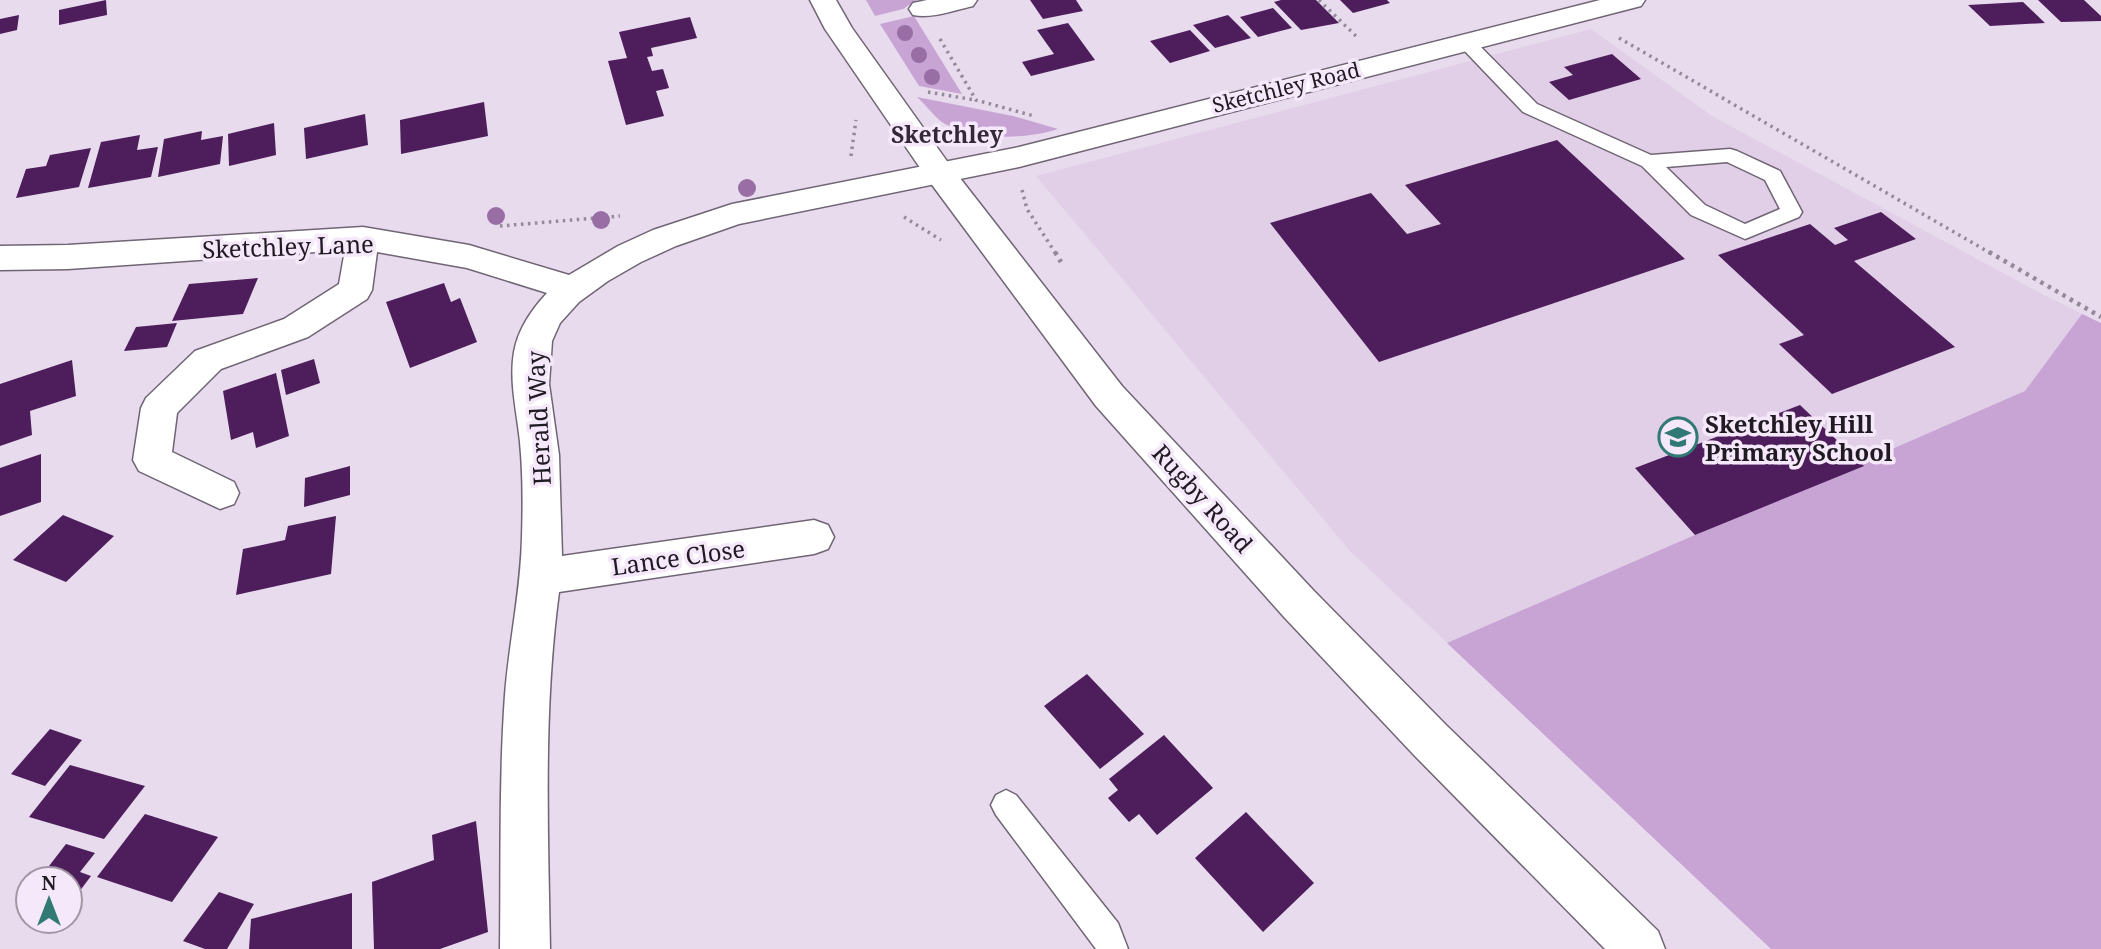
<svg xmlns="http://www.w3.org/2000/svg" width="2101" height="949" viewBox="0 0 2101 949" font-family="'Noto Serif',serif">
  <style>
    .built { fill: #e1cfe7 }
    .green { fill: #c8a4d5 }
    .building { fill: #4d1d5c }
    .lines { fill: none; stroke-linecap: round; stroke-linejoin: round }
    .service-casing { stroke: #706574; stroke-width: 3 }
    .minor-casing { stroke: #706574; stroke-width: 3 }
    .secondary-casing { stroke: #706574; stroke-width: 3 }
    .path-far1 { stroke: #938a97; stroke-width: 3.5; stroke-dasharray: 2.5 4.5; stroke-linecap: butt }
    .path { stroke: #938a97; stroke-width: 4.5; stroke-dasharray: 3.5 5; stroke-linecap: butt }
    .service { fill: #fff; fill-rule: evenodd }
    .minor { fill: #fff; fill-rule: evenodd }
    .secondary { fill: #fff; fill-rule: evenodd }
    .tree { fill: #986ea4 }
    .labels { text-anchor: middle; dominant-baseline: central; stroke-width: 7; stroke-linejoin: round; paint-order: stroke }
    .far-street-label { font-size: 21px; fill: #201b22; stroke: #f5e8fa }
    .far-quarter-label { font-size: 23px; font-weight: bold; fill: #322836; stroke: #f5e8fa }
    .street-label { font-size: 24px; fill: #201b22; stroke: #f5e8fa }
    .poi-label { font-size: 24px; font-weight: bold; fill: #201b22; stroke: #f5e8fa; text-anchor: start }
  </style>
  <rect width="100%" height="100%" fill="#e8dbed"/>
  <polygon class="built" points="1591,29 1712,116 2042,294 2101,323 2101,949 1771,949 1350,551 1036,176"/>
  <g class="green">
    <polygon points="866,0 917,0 903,9 875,16"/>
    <polygon points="914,16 962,94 919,86 880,24"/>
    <path d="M917 97 1013 116 1058 129C1025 140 976 140 945 124 935 118 926 105 917 97Z"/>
    <polygon points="2082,314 2101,323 2101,949 1771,949 1447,643 2025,391"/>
  </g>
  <g class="building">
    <polygon points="106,0 107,15 59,25 59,10"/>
    <polygon points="1030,0 1076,0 1083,11 1043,19"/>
    <polygon points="1281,0 1316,0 1339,23 1301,30 1274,2"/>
    <polygon points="1340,0 1387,0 1390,3 1353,13"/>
    <polygon points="2038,0 2084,0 2101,16 2101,21 2061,22"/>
    <polygon points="2023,2 2045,23 1990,26 1968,5"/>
    <polygon points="1273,8 1292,28 1258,37 1240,17"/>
    <polygon points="19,15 17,30 0,34 0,19"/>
    <polygon points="1228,15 1251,38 1215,48 1193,25"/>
    <polygon points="690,17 697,38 651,48 653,56 647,57 652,71 663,69 669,88 656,91 664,116 626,125 608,61 627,58 619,32"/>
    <polygon points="1068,23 1095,60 1031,76 1022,62 1054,54 1037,30"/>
    <polygon points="1190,30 1210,51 1170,63 1150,41"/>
    <polygon points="1612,54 1641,79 1569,100 1549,82 1573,75 1564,67"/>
    <polygon points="484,102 488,136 401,154 400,120"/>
    <polygon points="365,114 368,145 306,159 304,128"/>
    <polygon points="274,123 276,155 229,166 228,134"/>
    <polygon points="202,131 201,140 223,136 220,164 158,177 164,139"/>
    <polygon points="140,135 137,150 158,147 151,177 88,188 101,142"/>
    <polygon points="1557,140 1685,259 1379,362 1270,223 1371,193 1407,234 1441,224 1405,185"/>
    <polygon points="91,148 79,187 16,198 26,169 46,166 50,155"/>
    <polygon points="1881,212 1916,239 1854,261 1955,347 1832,394 1779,344 1804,335 1718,255 1810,224 1835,245 1848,240 1834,228"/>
    <polygon points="258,278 243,314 172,321 189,284"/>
    <polygon points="444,283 451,302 460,298 477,342 410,368 386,302"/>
    <polygon points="177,323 167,347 124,351 136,327"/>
    <polygon points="314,359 320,383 286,395 281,370"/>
    <polygon points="72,360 76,396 30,411 32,435 0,446 0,384"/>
    <polygon points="276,373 289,436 256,448 253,432 231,440 223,391"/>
    <polygon points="1800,405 1864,466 1695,535 1635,468"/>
    <polygon points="41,454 41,502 0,516 0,468"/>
    <polygon points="350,466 350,495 304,507 305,478"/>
    <polygon points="63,515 114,536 66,582 13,560"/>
    <polygon points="336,516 331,574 236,595 243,549 285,540 288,526"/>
    <polygon points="1087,674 1144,734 1100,769 1044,706"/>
    <polygon points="50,729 82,740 45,786 11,774"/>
    <polygon points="1164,735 1213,788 1157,835 1139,814 1129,822 1108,798 1118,790 1109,779"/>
    <polygon points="70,765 145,786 104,839 29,817"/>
    <polygon points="1246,812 1314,883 1263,932 1195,858"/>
    <polygon points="145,814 218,837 172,902 97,877"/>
    <polygon points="476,821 488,932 440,949 374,949 372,882 434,860 432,835"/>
    <polygon points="66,844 95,853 80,872 91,876 70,904 70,879 39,879"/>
    <polygon points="219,892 254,904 227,949 205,949 183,941"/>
    <polygon points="352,893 352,949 249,949 251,919"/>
  </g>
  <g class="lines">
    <g class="service-casing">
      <g id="service">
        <path d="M1465 36 1471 37 1537 104 1651 155 1730 149 1737 151 1780 171 1802 212 1799 217 1745 239 1691 215 1642 166 1523 112 1459 45 1456 41 1459 37ZM1727 162 1765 180 1780 209 1745 224 1705 205 1666 167Z"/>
        <polygon points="1006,790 1016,795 1118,923 1128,949 1096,949 996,815 991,805 996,795"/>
      </g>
    </g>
    <g class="minor-casing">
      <g id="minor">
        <path d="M927 0H977L973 6C955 10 932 19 913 15L909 9 913 3Z"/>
        <path d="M1600 0H1645L1641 6 1019 167 739 224 676 246 641 262 608 281 579 302 560 323 552 341 549 384 559 455 562 556 814 520 828 525 834 537 828 549 814 554 559 592C543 711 548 829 550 949H500C501 864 499 779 505 695 509 642 521 590 522 537 523 505 523 473 520 442 517 412 509 382 514 352 518 329 532 309 547 293L467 268 377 252 372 290 367 299 308 337 221 369 177 413 172 452 234 482 239 493 234 504 220 509 139 471 133 460 141 408 146 398 195 351 284 319 339 284 345 250 68 269 0 270V246L68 245 363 227 469 245 569 275 618 246 653 230 732 204 1019 147Z"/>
      </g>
    </g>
    <g class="secondary-casing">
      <polygon id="secondary" points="810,0 836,0 852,28 949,164 1122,386 1314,591 1446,725 1658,931 1665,949 1605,949 1414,755 1284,617 1096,406 927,178 825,29"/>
    </g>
    <g class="path-far1">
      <polyline points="1319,0 1356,36"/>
      <polyline points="1619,38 1992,254"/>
      <polyline points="940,39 976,100 1034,116"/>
      <polyline points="928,92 975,100"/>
      <polyline points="851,156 856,120"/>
      <polyline points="1022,190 1027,209 1056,254"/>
      <polyline points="904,217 941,240"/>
      <polyline points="500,226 620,216"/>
    </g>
    <g class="path">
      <polyline points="1055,252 1061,262"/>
      <polyline points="1989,252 2101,317"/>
    </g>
    <use href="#service" class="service"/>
    <use href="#minor" class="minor"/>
    <use href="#secondary" class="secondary"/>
  </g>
  <g class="tree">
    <circle cx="905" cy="33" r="8"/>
    <circle cx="919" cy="55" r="8"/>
    <circle cx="932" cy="77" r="8"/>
    <circle cx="747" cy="188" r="9"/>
    <circle cx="496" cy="216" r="9"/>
    <circle cx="601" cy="220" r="9"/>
  </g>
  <defs>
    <g id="school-ring" transform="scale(2.0125)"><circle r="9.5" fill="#f5e8fa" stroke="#307974" stroke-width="1.5"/><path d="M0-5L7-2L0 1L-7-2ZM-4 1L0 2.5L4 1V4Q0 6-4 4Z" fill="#307974"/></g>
  </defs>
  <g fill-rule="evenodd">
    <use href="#school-ring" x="1678" y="437"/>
  </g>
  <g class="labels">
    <g class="far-street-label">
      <text transform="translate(1286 87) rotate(-14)">Sketchley Road</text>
    </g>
    <g class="far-quarter-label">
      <text x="947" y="134">Sketchley</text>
    </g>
    <g class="street-label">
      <text transform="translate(288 246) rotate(-2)">Sketchley Lane</text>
      <text transform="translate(538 418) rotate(-93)">Herald Way</text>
      <text transform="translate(1203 498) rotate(48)">Rugby Road</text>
      <text transform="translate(678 557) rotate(-8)">Lance Close</text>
    </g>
    <g class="poi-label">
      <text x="1705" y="423">Sketchley Hill<tspan x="1705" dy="28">Primary School</tspan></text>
    </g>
  </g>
  <g transform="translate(49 900)"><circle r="33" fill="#f5e8fa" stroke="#a096a4" stroke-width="2"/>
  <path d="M0-5L12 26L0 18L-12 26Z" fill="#307974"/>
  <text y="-10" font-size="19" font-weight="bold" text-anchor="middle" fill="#201b22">N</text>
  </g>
</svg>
